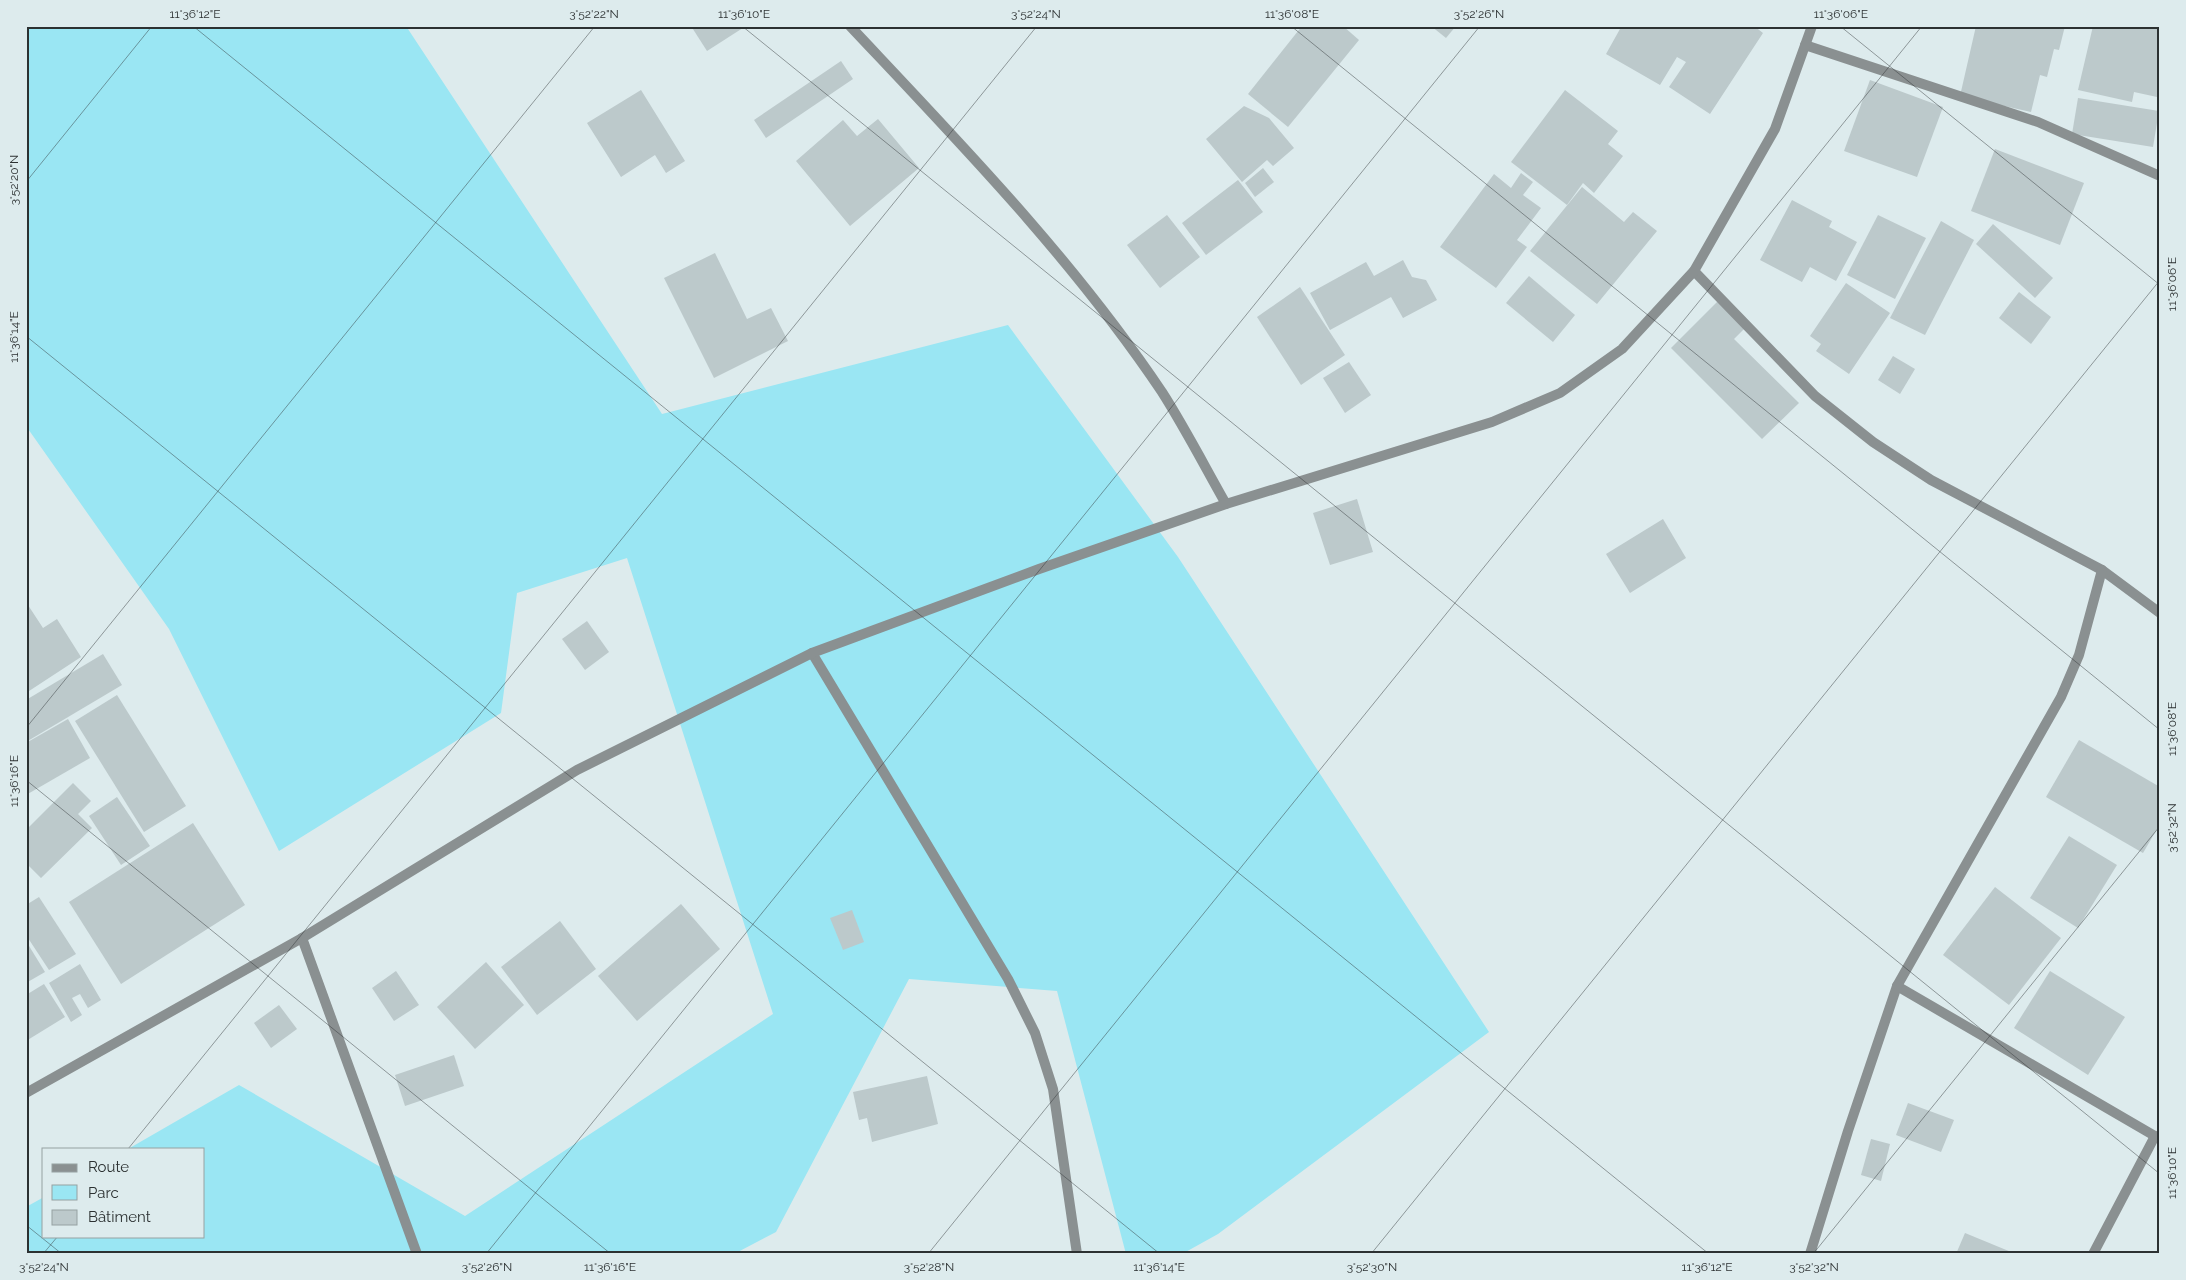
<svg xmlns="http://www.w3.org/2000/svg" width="2186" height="1280" viewBox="0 0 2186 1280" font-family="Raleway,sans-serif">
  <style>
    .green { fill: #9ae6f3 }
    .building { fill: #bcc9cb }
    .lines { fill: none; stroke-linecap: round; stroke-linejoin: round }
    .minor { stroke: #8a9091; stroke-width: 10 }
    .tertiary { stroke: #8a9091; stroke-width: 10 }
    .ticks { fill: none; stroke: #2c3132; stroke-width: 1; stroke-opacity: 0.45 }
    .neatline { fill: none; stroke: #2c3132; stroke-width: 2 }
    .ticks-label { font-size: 12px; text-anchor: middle; fill: #2c3132 }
  </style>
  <rect width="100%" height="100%" fill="#ddebed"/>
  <polygon class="green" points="26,26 406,26 662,414 1008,325 1178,557 1489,1032 1218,1234 1182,1254 1126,1254 1057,991 909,979 776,1232 734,1254 26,1254 26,1207 44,1197 44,1236 204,1236 204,1149 128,1149 239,1085 465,1216 773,1014 627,558 517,593 501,713 279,851 169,629 26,426"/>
  <g class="building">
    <polygon points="691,26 746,26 707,51"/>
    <polygon points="1302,26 1343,26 1359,40 1288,127 1248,94"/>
    <polygon points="1431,26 1456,26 1446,38"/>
    <polygon points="1615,26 1754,26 1763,33 1710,114 1669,87 1686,62 1677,57 1660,85 1606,54 1620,29"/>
    <polygon points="1976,26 2065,26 2059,50 2054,49 2047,77 2040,75 2031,112 1960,96"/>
    <polygon points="2093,26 2160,26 2160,86 2157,97 2134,92 2132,102 2078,90"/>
    <polygon points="841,61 853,79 766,138 754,120"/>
    <polygon points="1870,80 1943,107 1917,177 1844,151"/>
    <polygon points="641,90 685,161 666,173 655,155 621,177 587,123"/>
    <polygon points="1565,90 1618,131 1608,144 1623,156 1594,193 1583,183 1567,205 1511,162"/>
    <polygon points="2078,98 2159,111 2153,147 2072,134"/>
    <polygon points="1244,106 1269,118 1294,148 1273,166 1267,160 1242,182 1206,139"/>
    <polygon points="878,119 919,168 850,226 796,161 843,120 857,136"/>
    <polygon points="1995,149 2084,183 2060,245 1971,211"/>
    <polygon points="1263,168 1274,182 1255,197 1245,183"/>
    <polygon points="1521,173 1533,182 1523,195 1541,208 1517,240 1527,247 1496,288 1440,247 1494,174 1511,188"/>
    <polygon points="1238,180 1263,212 1206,255 1182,223"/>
    <polygon points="1582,187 1624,222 1633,212 1657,231 1597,304 1530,251"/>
    <polygon points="1792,200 1832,221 1829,227 1857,242 1836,281 1810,267 1802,282 1760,260"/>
    <polygon points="1167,215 1200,257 1160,288 1127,245"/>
    <polygon points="1878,215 1926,238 1895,299 1847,275"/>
    <polygon points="1941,221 1974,240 1925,335 1890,318"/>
    <polygon points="1993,224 2053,278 2035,298 1976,244"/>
    <polygon points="715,253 747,319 771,308 788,341 714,378 664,278"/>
    <polygon points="1403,260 1412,277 1426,280 1437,300 1403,318 1391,297 1330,330 1310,293 1366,262 1374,276"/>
    <polygon points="1529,276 1575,315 1553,342 1506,303"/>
    <polygon points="1846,283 1890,313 1849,374 1816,351 1821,344 1810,336"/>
    <polygon points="1300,287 1345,355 1301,385 1257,317"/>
    <polygon points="2019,292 2051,317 2031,344 1999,318"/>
    <polygon points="1718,301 1745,328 1734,339 1799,403 1762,439 1671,348"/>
    <polygon points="1893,356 1915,369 1900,394 1878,380"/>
    <polygon points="1349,362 1371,395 1345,413 1323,378"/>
    <polygon points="1357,499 1373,552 1330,565 1313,513"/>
    <polygon points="1663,519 1686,558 1630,593 1606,554"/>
    <polygon points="26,602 43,628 57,619 81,657 26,693"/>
    <polygon points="587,621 609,652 585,670 562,639"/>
    <polygon points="103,654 122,685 26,742 26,700"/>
    <polygon points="117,695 186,806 144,832 75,721"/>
    <polygon points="68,719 90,758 26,795 26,743"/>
    <polygon points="2079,740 2160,787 2160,824 2143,853 2046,797"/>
    <polygon points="73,783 91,801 78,814 92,828 41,878 26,863 26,830"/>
    <polygon points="117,797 150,846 121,865 89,816"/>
    <polygon points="193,823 245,905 121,984 69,902"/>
    <polygon points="2069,836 2117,865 2078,928 2030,898"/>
    <polygon points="1995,887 2061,938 2009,1005 1943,955"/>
    <polygon points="39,897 76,954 49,970 26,935 26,905"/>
    <polygon points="681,904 720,949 637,1021 598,976"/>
    <polygon points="852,910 864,942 843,950 830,918"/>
    <polygon points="560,921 596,969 537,1015 501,967"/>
    <polygon points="26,941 45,972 26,983"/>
    <polygon points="486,962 524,1005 475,1049 437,1007"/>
    <polygon points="80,964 101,1000 88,1008 80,994 72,998 82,1015 71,1022 49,983"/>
    <polygon points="396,971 419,1005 394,1021 372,988"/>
    <polygon points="2050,971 2125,1017 2088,1075 2014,1028"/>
    <polygon points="44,984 65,1017 26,1041 26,995"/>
    <polygon points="279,1005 297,1029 271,1048 254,1023"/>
    <polygon points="454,1055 464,1086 405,1106 395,1075"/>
    <polygon points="927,1076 938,1124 872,1142 867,1118 859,1120 853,1092"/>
    <polygon points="1908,1103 1954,1120 1941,1152 1896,1135"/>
    <polygon points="1871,1139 1890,1144 1881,1181 1861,1175"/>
    <polygon points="1965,1233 2016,1254 1956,1254"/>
  </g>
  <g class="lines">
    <g class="minor">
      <path d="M850 26C960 143 1072 258 1162 392 1185 428 1205 467 1226 504"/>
      <polyline points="1805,45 2038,122 2160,176"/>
      <polyline points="1694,271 1815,396 1873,442 1931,480 2102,570 2160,613"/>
      <polyline points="812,653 1008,979 1035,1033 1053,1089 1077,1254"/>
      <polyline points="302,938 417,1254"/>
      <polyline points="1897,986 2160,1139"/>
      <polyline points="1810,1254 1848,1131 1897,986 2061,697 2079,655 2102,570"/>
      <polyline points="2093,1254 2155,1136"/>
    </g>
    <polyline class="tertiary" points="26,1093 302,938 577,770 812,653 1039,569 1226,504 1492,422 1560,393 1622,349 1694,271 1775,129 1812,26"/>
  </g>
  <path class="ticks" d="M193 26 1709 1254M742 26 2160 1174M1291 26 2160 730M1840 26 2160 285M26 182 152 26M26 336 1160 1254M26 728 595 26M26 780 611 1254M128 1149 1037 26M26 1225 62 1254M43 1254 58 1236M486 1254 1480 26M928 1254 1922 26M1371 1254 2160 280M1813 1254 2160 826"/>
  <rect width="2186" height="1280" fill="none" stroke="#ddebed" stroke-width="55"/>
  <rect x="42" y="1148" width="162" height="90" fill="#ddebed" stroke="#96a1a2"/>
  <rect x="52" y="1164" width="25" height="8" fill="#8a9091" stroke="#96a1a2"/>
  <text x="88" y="1172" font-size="15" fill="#2c3132">Route</text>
  <rect x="52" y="1185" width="25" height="15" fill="#9ae6f3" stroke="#96a1a2"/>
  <text x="88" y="1198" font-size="15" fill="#2c3132">Parc</text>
  <rect x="52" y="1210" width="25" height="15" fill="#bcc9cb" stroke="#96a1a2"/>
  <text x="88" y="1222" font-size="15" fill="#2c3132">Bâtiment</text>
  <rect x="28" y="28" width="2130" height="1224" class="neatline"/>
  <g class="ticks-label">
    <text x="195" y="18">11°36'12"E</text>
    <text x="594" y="18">3°52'22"N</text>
    <text x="744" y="18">11°36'10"E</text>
    <text x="1036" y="18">3°52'24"N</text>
    <text x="1292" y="18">11°36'08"E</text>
    <text x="1479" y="18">3°52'26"N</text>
    <text x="1841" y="18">11°36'06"E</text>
    <text transform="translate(14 180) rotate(-90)" y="4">3°52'20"N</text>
    <text transform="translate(2172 284) rotate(-90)" y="4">11°36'06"E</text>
    <text transform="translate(14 337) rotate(-90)" y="4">11°36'14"E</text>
    <text transform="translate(2172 729) rotate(-90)" y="4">11°36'08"E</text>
    <text transform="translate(14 781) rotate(-90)" y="4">11°36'16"E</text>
    <text transform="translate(2172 828) rotate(-90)" y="4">3°52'32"N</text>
    <text transform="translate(2172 1173) rotate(-90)" y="4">11°36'10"E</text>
    <text x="44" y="1271">3°52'24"N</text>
    <text x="487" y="1271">3°52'26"N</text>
    <text x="610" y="1271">11°36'16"E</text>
    <text x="929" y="1271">3°52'28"N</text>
    <text x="1159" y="1271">11°36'14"E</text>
    <text x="1372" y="1271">3°52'30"N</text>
    <text x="1707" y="1271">11°36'12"E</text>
    <text x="1814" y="1271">3°52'32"N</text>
  </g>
</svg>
